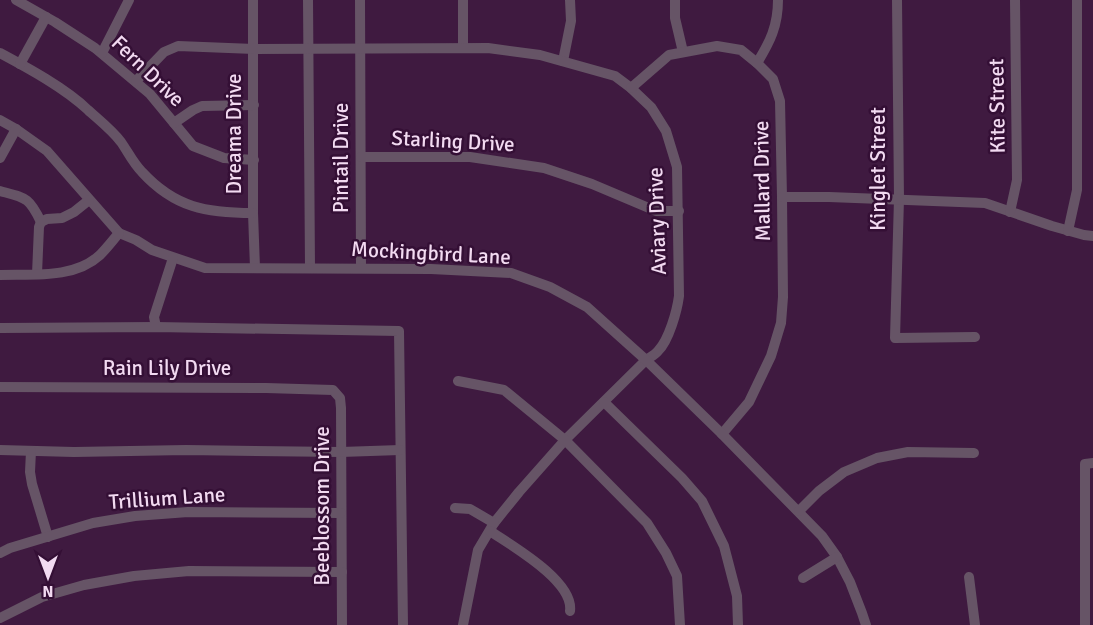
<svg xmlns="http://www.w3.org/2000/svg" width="1093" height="625" viewBox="0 0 1093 625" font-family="Signika,sans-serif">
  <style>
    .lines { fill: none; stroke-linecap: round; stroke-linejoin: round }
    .minor { stroke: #665466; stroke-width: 10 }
    .labels { text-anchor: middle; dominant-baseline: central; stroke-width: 5; stroke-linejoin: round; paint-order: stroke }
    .street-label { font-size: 21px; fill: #f2daf1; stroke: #340f35 }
  </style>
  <rect width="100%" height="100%" fill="#3f1a40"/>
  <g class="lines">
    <g class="minor">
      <polyline points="16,0 55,22 95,48 150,94 193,146 224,158 254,160"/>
      <polyline points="253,0 253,213 255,268"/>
      <polyline points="308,0 310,268"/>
      <polyline points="360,0 361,268"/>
      <polyline points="675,0 675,18 683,52"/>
      <polyline points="897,0 899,199 895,338 975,337"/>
      <polyline points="463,48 463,0"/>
      <path d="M0 53C28 68 65 88 88 110 99 120 112 130 121 142 128 152 133 163 142 172 175 208 207 213 253 213"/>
      <polyline points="102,53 129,0"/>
      <polyline points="563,61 571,21 570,0"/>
      <path d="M757 63C770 42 778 26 778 0"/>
      <polyline points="20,64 46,17"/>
      <path d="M136 81 164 52 178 46 254 49 488 48 540 55 615 76 631 88 651 107 666 131 677 167 679 296C677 311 669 340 658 351 655 355 650 357 646 360L565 440 519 492 494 523 478 550 463 625"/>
      <polyline points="631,88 669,55 717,46 741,50 757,63 773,79 780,101 782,197 783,297 781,323 771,356 749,402 722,434"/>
      <polyline points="0,120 16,129 47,151 119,233 136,240 152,250 205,268 431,269 511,273 550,287 587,307 646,360 722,434 822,536 837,557 850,582 862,613 866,625"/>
      <polyline points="174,123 193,110 202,106 254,105"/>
      <polyline points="361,157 470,157 544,168 592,184 656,211 679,211"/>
      <polyline points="0,158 16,129"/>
      <path d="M0 191C26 198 29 197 41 222"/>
      <polyline points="782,197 829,197 985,203 1052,226 1084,235 1093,236"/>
      <polyline points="1010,212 1017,180 1015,0"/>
      <polyline points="1068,231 1077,190 1077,0"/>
      <polyline points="37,274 39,227 41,222 47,219 62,218 74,212 89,200"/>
      <path d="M0 275C33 274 74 279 100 255 107 248 113 240 119 233"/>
      <polyline points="156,327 154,317 173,258"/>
      <polyline points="0,328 156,327 399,331 403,625"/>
      <polyline points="458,381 504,390 565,440 647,523 666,553 677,576 680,625"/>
      <polyline points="0,387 266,388 333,390 340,398 341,408 342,625"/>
      <polyline points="604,402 682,478 702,501 724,546 737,596 738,625"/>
      <polyline points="0,450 74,452 186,450 341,452 400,450"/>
      <polyline points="31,451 30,472 32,484 48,537"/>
      <polyline points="455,508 470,509 494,523"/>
      <polyline points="799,511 819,491 844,472 877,458 908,452 974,453"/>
      <path d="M490 531C512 546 574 581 570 611"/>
      <polyline points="0,553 10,548 93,523 135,516 188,512 341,513"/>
      <polyline points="969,577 975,625"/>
      <polyline points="803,578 837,557"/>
      <polyline points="0,618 42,597 84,585 134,576 189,571 342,572"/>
      <polyline points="1085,625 1085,464 1093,463"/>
    </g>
  </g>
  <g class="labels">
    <g class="street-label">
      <text transform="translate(148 71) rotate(44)">Fern Drive</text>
      <text transform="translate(997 106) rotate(-91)">Kite Street</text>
      <text transform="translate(234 134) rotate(-90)">Dreama Drive</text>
      <text transform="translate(453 141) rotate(3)">Starling Drive</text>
      <text transform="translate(341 158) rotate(-90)">Pintail Drive</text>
      <text transform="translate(878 169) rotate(-90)">Kinglet Street</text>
      <text transform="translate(762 181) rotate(-91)">Mallard Drive</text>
      <text transform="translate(657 221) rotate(-92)">Aviary Drive</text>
      <text transform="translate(431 253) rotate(3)">Mockingbird Lane</text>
      <text x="167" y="368">Rain Lily Drive</text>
      <text transform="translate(167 498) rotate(-4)">Trillium Lane</text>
      <text transform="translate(322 506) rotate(-90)">Beeblossom Drive</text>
    </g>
  </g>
  <g transform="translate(48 577) rotate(180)" stroke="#340f35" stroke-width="4.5" paint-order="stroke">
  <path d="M0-4.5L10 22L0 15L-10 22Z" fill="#f2daf1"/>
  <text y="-9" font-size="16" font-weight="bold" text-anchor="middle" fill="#f2daf1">N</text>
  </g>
</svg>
